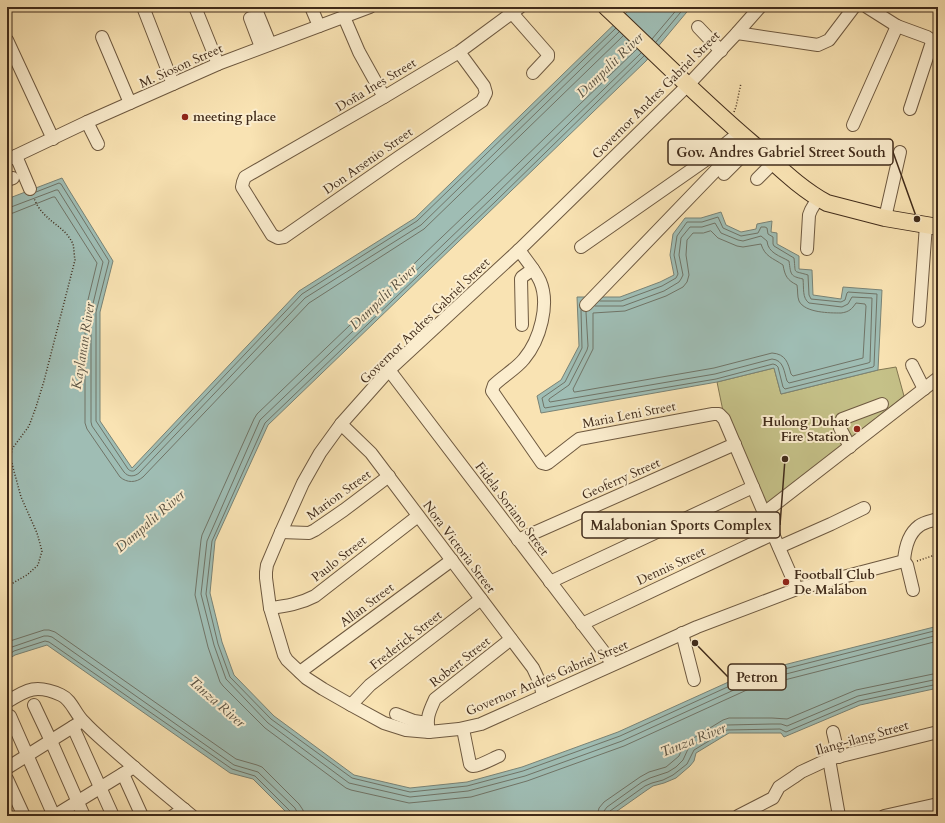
<svg xmlns="http://www.w3.org/2000/svg" width="945" height="823" viewBox="0 0 945 823" font-family="Cardo,serif">
  <style>
    .pitch { fill: #c5c188; stroke: #827651 }
    .water { fill: #9fbdb4; stroke: #798376 }
    .lines { fill: none; stroke-linecap: round; stroke-linejoin: round }
    .shore { stroke: #707467; stroke-width: 1 }
    .minor-casing { stroke: #6e5940; stroke-width: 14 }
    .major-casing { stroke: #402b1a; stroke-width: 18 }
    .path { stroke: #402b1a; stroke-width: 1.5; stroke-dasharray: 1 2; stroke-linecap: butt }
    .minor { stroke: #fbedce; stroke-width: 12 }
    .major { stroke: #f9e3b3; stroke-width: 16 }
    .poi-dot { fill: #8f2418; stroke: #fbedce; stroke-width: 1.5 }
    .labels { text-anchor: middle; dominant-baseline: central; stroke-width: 4; stroke-linejoin: round; paint-order: stroke }
    .street-label { font-size: 13px; fill: #402b1a; stroke: #fbedce }
    .poi-label { font-size: 13px; font-weight: bold; fill: #402b1a; stroke: #fbedce; text-anchor: start }
    .water-label { font-size: 14px; font-style: italic; fill: #585040; stroke: #fbedce }
    .leader { fill: none; stroke: #402b1a; stroke-width: 1.5 }
    .callout-dot { fill: #402b1a; stroke: #fbedce; stroke-width: 1.5 }
    .callout { fill: #fbedce; stroke: #402b1a; stroke-width: 1.5 }
    .callout-label { font-size: 14px; text-anchor: middle; font-weight: bold; fill: #402b1a }
  </style>
  <rect width="100%" height="100%" fill="#f9e3b3"/>
  <filter id="stains"><feTurbulence type="fractalNoise" baseFrequency=".005" numOctaves="4"/><feColorMatrix values="0 0 0 0 .2 0 0 0 0 .09 0 0 0 0 .02 0 0 0 .5 -.17"/></filter>
  <radialGradient id="worn" r=".72"><stop offset=".6" stop-color="#630" stop-opacity="0"/><stop offset="1" stop-color="#630" stop-opacity=".3"/></radialGradient>
  <polygon class="pitch" points="896,367 904,396 765,507 723,411 717,382 774,368 781,394 878,370"/>
  <g class="water">
    <polygon points="632,7 691,7 646,61 268,425 215,541 210,593 222,642 234,675 274,716 354,775 410,788 467,782 522,767 618,732 744,675 938,626 938,688 860,705 784,737 781,733 729,733 696,753 694,761 690,766 676,778 664,783 653,786 647,790 610,816 290,816 253,779 230,773 47,645 15,655 7,660 7,199 62,178 69,190 113,261 100,312 100,421 132,468 299,291 415,218"/>
    <polygon points="721,212 726,225 741,232 756,229 757,224 772,221 771,232 777,233 777,244 799,256 799,269 812,270 813,295 841,299 843,287 882,290 878,370 781,394 774,368 717,382 541,413 537,396 561,380 579,346 577,297 620,297 660,282 674,275 670,255 673,234 685,218 701,218"/>
  </g>
  <g class="lines">
    <g class="shore">
      <polyline points="652,39 679,7"/>
      <polyline points="656,42 685,7"/>
      <polyline points="637,49 488,193 257,414 254,419 202,535 201,540 195,595 208,647 220,682 223,686 265,728 346,788 351,790 409,803 471,797 527,781 624,746 749,689 938,641"/>
      <polyline points="641,53 493,197 260,420 207,541 201,594 214,645 226,679 268,723 349,783 410,797 468,791 525,776 622,741 747,684 938,635"/>
      <polyline points="644,56 496,201 265,423 212,541 206,594 218,644 230,677 271,719 352,778 410,792 467,786 523,771 620,736 745,679 938,630"/>
      <path d="M36 192 59 183 61 184 109 261 96 312V421L128 469C130 471 133 472 135 470L302 294 417 221 616 28"/>
      <path d="M7 208 11 207 56 190H58L103 262 91 312V422L92 426 124 472C128 477 134 477 139 473L305 298 421 225 619 32"/>
      <path d="M7 214 13 213 53 197H55L97 263 85 312V423L87 429 120 477C127 483 136 483 143 477L309 303 424 229 623 36"/>
      <path d="M711 231 718 238 737 246 743 247 761 244C765 257 773 258 783 265 785 276 787 280 797 285 798 290 797 296 799 301 805 313 830 313 841 313 849 312 852 309 856 303L865 304 866 306 863 358 793 376 791 374C788 363 786 354 772 353L714 368 575 392H574L573 389 593 349V313L625 311 666 296 683 287 687 282 689 275 686 255 687 240 693 233H703Z"/>
      <path d="M581 310 582 348 565 382 542 398 544 407 545 408 716 379 773 364 776 365 778 367 783 387 785 389 873 367 874 366 877 294 848 292 847 293 845 300 841 302 811 299 809 295 808 275C792 270 796 275 794 258L774 246 773 244V237L768 234 767 228 765 227H761L758 233 741 236 723 228 718 217 702 222H687L677 236 674 255 678 274 676 278 662 286 621 301H600"/>
      <path d="M586 312 588 346 587 350 569 385 549 399V401L550 402 715 374 772 359C784 360 784 372 787 381L789 383 868 363 870 362 872 298 852 297 848 304 842 307 809 303C802 298 804 288 803 279 790 276 791 275 789 261 780 256 768 253 767 241L761 236 743 241 738 240 721 233 715 223 702 227H690L681 238 679 255 683 275 681 279 679 282 664 291 623 306H595"/>
      <polyline points="7,642 44,630 49,630 55,632 236,759 257,765 262,767 299,804 303,810 304,816"/>
      <polyline points="7,650 12,647 44,636 48,636 52,637 234,765 258,772 295,808 297,812 298,816"/>
      <polyline points="7,656 14,651 45,641 49,642 232,769 255,776 291,812 292,816"/>
      <polyline points="597,816 599,808 604,802 640,777 649,772 666,767 672,762 679,756 683,747 687,742 723,720 729,718 772,718 787,719 856,690 938,673"/>
      <polyline points="603,816 604,811 607,807 642,782 650,778 668,772 676,767 683,760 688,749 691,746 727,725 772,724 781,724 787,726 858,696 938,679"/>
      <polyline points="608,816 609,813 610,811 645,786 652,783 663,780 673,775 687,764 694,750 727,730 780,729 786,732 859,701 938,684"/>
    </g>
    <g class="minor-casing">
      <g id="minor">
        <polyline points="143,7 173,84"/>
        <polyline points="195,7 218,64"/>
        <polyline points="255,7 270,44"/>
        <polyline points="311,7 319,26"/>
        <polyline points="760,7 737,33 688,85 519,250 389,370 341,424 320,453 303,483 281,532 267,565 266,572 266,578 270,608 284,655 287,660 306,678 323,689 351,705 384,723 406,730 429,732 459,729 481,724 697,627 797,589 904,561"/>
        <polyline points="867,7 897,26 927,37 930,39 932,42 910,109"/>
        <polyline points="512,13 548,54 548,57 533,73"/>
        <polyline points="344,17 359,52 384,97"/>
        <polyline points="250,18 261,47"/>
        <polyline points="698,27 721,51"/>
        <polyline points="737,33 818,45 829,40 854,7"/>
        <polyline points="102,37 130,103"/>
        <polyline points="7,40 53,139"/>
        <polyline points="459,52 484,86 486,93 482,101 399,157 284,237 278,238 272,235 242,187 243,182 245,177 384,97 459,52 520,7"/>
        <polyline points="87,122 98,144"/>
        <polyline points="853,125 897,26"/>
        <polyline points="16,156 30,189"/>
        <polyline points="7,160 87,122 218,64 370,7"/>
        <polyline points="724,174 753,145"/>
        <polyline points="757,179 773,163"/>
        <polyline points="7,180 13,178"/>
        <polyline points="885,218 900,152"/>
        <polyline points="581,247 707,159 739,133"/>
        <polyline points="807,249 809,215 811,210 818,198"/>
        <path d="M519 250C526 260 535 270 540 281 550 304 540 340 524 359 516 369 503 376 494 385L492 391 542 463 546 464 548 463 575 442 579 439 713 414H719L724 419 773 534 797 589"/>
        <polyline points="586,305 746,139"/>
        <polyline points="919,321 926,225"/>
        <polyline points="522,325 521,279 522,277 533,269"/>
        <polyline points="912,365 924,389"/>
        <polyline points="389,370 613,664"/>
        <polyline points="341,424 371,453 533,668 540,683 543,696"/>
        <polyline points="850,447 840,428 842,419 882,404"/>
        <polyline points="764,513 938,378"/>
        <polyline points="281,532 309,533 315,530 344,510 389,476"/>
        <polyline points="518,540 735,444"/>
        <polyline points="779,547 831,524 864,508"/>
        <path d="M904 561C905 548 908 534 919 526 924 522 932 521 938 519"/>
        <polyline points="904,561 907,565 913,590"/>
        <polyline points="550,582 753,487"/>
        <path d="M270 608C286 606 300 604 315 596L418 516"/>
        <polyline points="582,624 773,534"/>
        <polyline points="682,633 694,680"/>
        <polyline points="300,672 452,560"/>
        <path d="M7 702C27 689 37 684 61 695 72 700 75 714 84 722 93 732 103 740 113 749 139 772 165 794 192 816"/>
        <polyline points="34,705 51,741 84,816"/>
        <polyline points="351,705 370,685 481,599"/>
        <polyline points="396,714 414,721 427,723"/>
        <polyline points="10,716 54,816"/>
        <polyline points="73,727 113,816"/>
        <path d="M463 729 470 764C471 765 471 766 473 766 478 767 494 758 499 756"/>
        <path d="M429 732C426 718 429 712 435 699L511 639"/>
        <polyline points="833,732 839,757"/>
        <polyline points="829,759 839,816"/>
        <polyline points="7,768 79,723"/>
        <polyline points="123,774 142,816"/>
        <polyline points="7,779 24,816"/>
        <polyline points="54,816 134,767"/>
        <polyline points="173,816 184,809"/>
        <polyline points="738,816 773,798 779,787 794,777 801,772 829,759 938,732"/>
        <polyline points="884,816 938,804"/>
      </g>
    </g>
    <g class="major-casing">
      <path id="major" d="M606 7C655 53 702 101 753 144 777 165 799 188 827 203L885 218 938 227"/>
    </g>
    <g class="path">
      <polyline points="734,112 736,107 741,83"/>
      <polyline points="917,561 938,554"/>
      <path d="M7 585 13 583 27 575 38 565 42 551 37 533 21 497 11 460V455L12 449 29 426 36 407 44 381 75 260C74 255 74 248 73 244 66 229 54 225 44 214 40 210 36 204 34 198"/>
    </g>
    <use href="#minor" class="minor"/>
    <use href="#major" class="major"/>
  </g>
  <g class="poi-dot">
    <circle cx="185" cy="117" r="4"/>
    <circle cx="857" cy="429" r="4"/>
    <circle cx="786" cy="582" r="4"/>
  </g>
  <g class="labels">
    <g class="street-label">
      <text transform="translate(181 66) rotate(-24)">M. Sioson Street</text>
      <text transform="translate(376 85) rotate(-31)">Doña Ines Street</text>
      <text transform="translate(656 95) rotate(-45)">Governor Andres Gabriel Street</text>
      <text transform="translate(368 161) rotate(-35)">Don Arsenio Street</text>
      <text transform="translate(425 321) rotate(-44)">Governor Andres Gabriel Street</text>
      <text transform="translate(629 415) rotate(-11)">Maria Leni Street</text>
      <text transform="translate(621 479) rotate(-24)">Geoferry Street</text>
      <text transform="translate(339 495) rotate(-36)">Marion Street</text>
      <text transform="translate(512 509) rotate(53)">Fidela Soriano Street</text>
      <text transform="translate(459 547) rotate(53)">Nora Victoria Street</text>
      <text transform="translate(339 559) rotate(-38)">Paulo Street</text>
      <text transform="translate(671 566) rotate(-25)">Dennis Street</text>
      <text transform="translate(367 605) rotate(-37)">Allan Street</text>
      <text transform="translate(406 640) rotate(-38)">Frederick Street</text>
      <text transform="translate(460 662) rotate(-38)">Robert Street</text>
      <text transform="translate(547 678) rotate(-23)">Governor Andres Gabriel Street</text>
      <text transform="translate(862 738) rotate(-16)">Ilang-ilang Street</text>
    </g>
    <g class="poi-label">
      <text x="193" y="117">meeting place</text>
      <text x="849" y="422" text-anchor="end">Hulong Duhat<tspan x="849" dy="15">Fire Station</tspan></text>
      <text x="794" y="575">Football Club<tspan x="794" dy="15">De Malabon</tspan></text>
    </g>
    <g class="water-label">
      <text transform="translate(610 65) rotate(-44)">Dampalit River</text>
      <text transform="translate(383 297) rotate(-44)">Dampalit River</text>
      <text transform="translate(83 346) rotate(-81)">Kaylanan River</text>
      <text transform="translate(150 521) rotate(-41)">Dampalit River</text>
      <text transform="translate(217 702) rotate(41)">Tanza River</text>
      <text transform="translate(693 740) rotate(-22)">Tanza River</text>
    </g>
  </g>
  <path class="leader" d="M917 219L893 152M785 459L780 525M695 643L728 677"/>
  <g class="callout-dot">
    <circle cx="917" cy="219" r="4"/>
    <circle cx="785" cy="459" r="4"/>
    <circle cx="695" cy="643" r="4"/>
  </g>
  <g class="callout">
    <rect x="668" y="139" width="225" height="26" rx="4"/>
    <rect x="582" y="512" width="198" height="26" rx="4"/>
    <rect x="728" y="664" width="58" height="26" rx="4"/>
  </g>
  <g class="callout-label">
    <text x="781" y="157">Gov. Andres Gabriel Street South</text>
    <text x="681" y="530">Malabonian Sports Complex</text>
    <text x="757" y="682">Petron</text>
  </g>
  <rect width="945" height="823" fill="none" stroke="#f9e3b3" stroke-width="24"/>
  <rect x="8" y="8" width="929" height="807" fill="none" stroke="#402b1a" stroke-width="2"/>
  <rect x="12" y="12" width="921" height="799" fill="none" stroke="#402b1a"/>
  <rect width="100%" height="100%" filter="url(#stains)"/>
  <rect width="100%" height="100%" fill="url(#worn)"/>
</svg>
